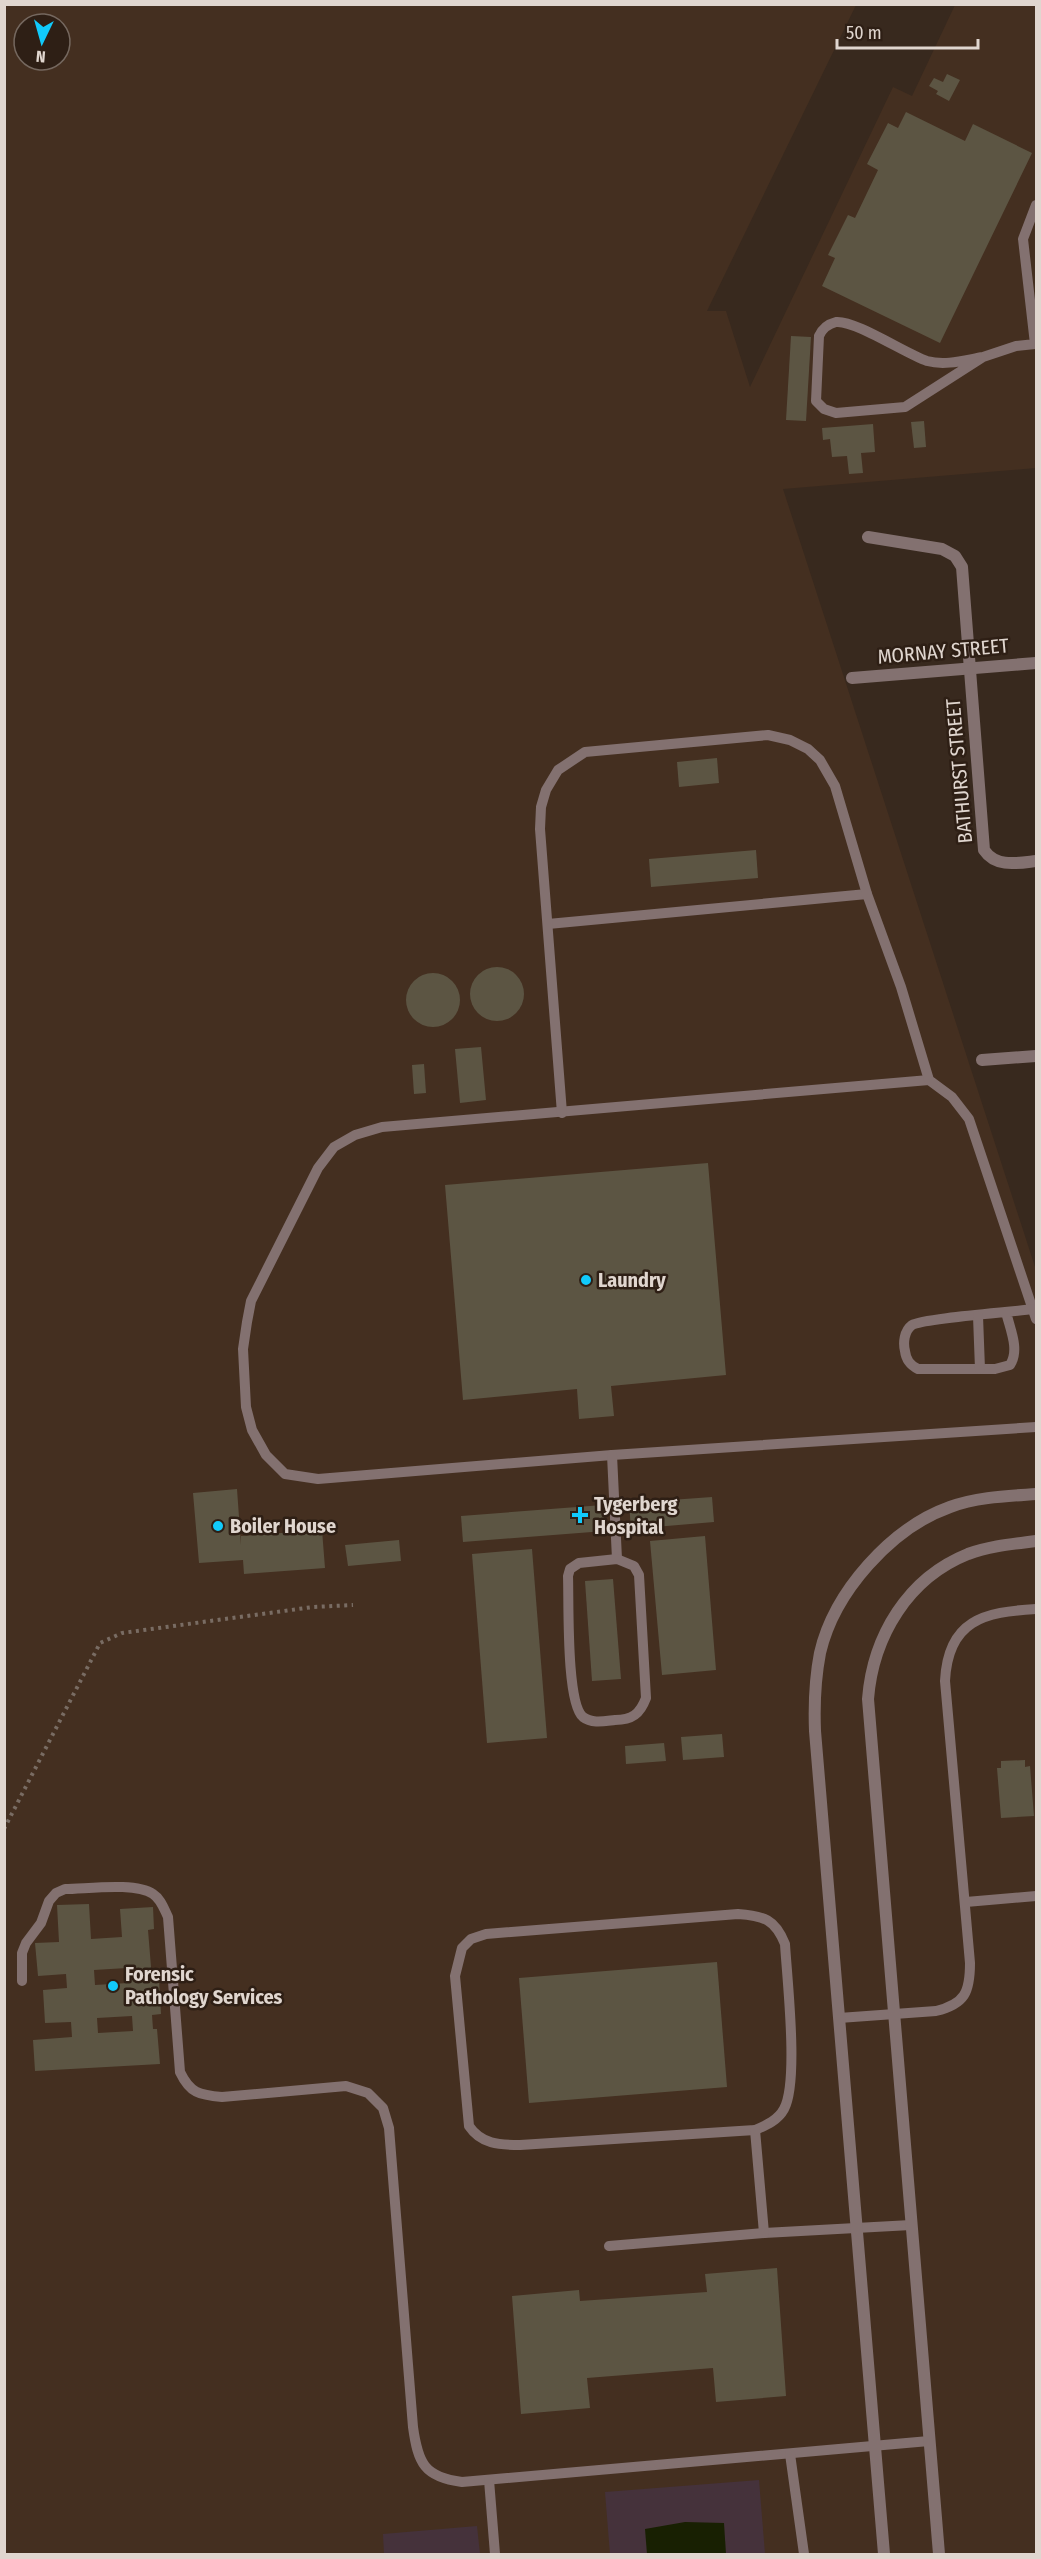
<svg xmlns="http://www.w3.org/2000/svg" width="1041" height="2559" viewBox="0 0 1041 2559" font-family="'Fira Sans Condensed',sans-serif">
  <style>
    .built { fill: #442f20; fill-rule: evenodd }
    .green { fill: #45323b }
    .water { fill: #182002 }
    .building { fill: #5c5543; fill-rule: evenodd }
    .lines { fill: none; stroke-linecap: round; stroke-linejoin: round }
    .path { stroke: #796c63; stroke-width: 4; stroke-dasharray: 3 4.5; stroke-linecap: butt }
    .lane { stroke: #837170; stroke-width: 10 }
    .street { stroke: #837170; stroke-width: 12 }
    .poi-dot { fill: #11cafb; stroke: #2e1f15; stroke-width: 2 }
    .labels { text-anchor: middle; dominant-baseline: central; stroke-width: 5; stroke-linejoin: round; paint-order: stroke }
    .street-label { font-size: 20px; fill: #e0d6cf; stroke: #2e1f15 }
    .poi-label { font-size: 20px; font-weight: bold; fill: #e0d6cf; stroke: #2e1f15; text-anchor: start }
  </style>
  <rect width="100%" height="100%" fill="#38291e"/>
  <path class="built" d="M5 5H861H856L707 311H726L750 387 893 87 912 96 955 5H1036V468L783 489 1036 1270V2554H5ZM24 24H60V60H24Z"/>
  <g class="green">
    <polygon points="759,2480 765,2554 610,2554 605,2492"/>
    <polygon points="477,2526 480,2554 384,2554 383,2534"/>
  </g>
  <polygon class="water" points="685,2522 724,2523 726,2554 647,2554 645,2529"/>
  <g class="building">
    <polygon points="947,74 960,80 949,101 936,94 938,91 929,86 934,78 943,82"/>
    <polygon points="906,112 965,141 973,124 1032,153 940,343 822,286 835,258 828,255 848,215 855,218 878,170 867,164 888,123 898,128"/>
    <polygon points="791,336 811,337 806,421 786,420"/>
    <polygon points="924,421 926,447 914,448 911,422"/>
    <polygon points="873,424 875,452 861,453 863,473 849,474 847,456 832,457 830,439 823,440 822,428"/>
    <polygon points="717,758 719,783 679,787 677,762"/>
    <polygon points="756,850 758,878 651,887 649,859"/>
    <circle cx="497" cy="994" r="27"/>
    <circle cx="433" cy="1000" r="27"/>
    <polygon points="481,1047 486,1100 460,1103 455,1049"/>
    <polygon points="424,1064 426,1093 414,1094 412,1065"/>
    <polygon points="708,1163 726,1375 611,1386 614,1416 579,1419 577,1389 463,1400 445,1185"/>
    <polygon points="237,1489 241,1545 241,1536 322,1530 325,1568 244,1574 243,1560 199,1563 193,1493"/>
    <polygon points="712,1497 714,1522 631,1529 629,1503"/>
    <polygon points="603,1505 605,1531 463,1542 461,1516"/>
    <polygon points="705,1536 716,1670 662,1675 650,1541"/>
    <polygon points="399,1540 401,1561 348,1566 345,1545"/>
    <polygon points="532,1549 547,1738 487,1743 472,1554"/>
    <polygon points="613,1579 621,1679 592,1681 585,1581"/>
    <polygon points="722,1734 724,1757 683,1760 681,1737"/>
    <polygon points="664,1743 666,1761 626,1764 625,1746"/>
    <polygon points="1025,1760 1025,1767 1030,1766 1034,1816 1001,1818 997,1768 1001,1768 1001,1761"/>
    <path d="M89 1904 91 1939 122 1937 120 1909 153 1907 154 1929 148 1930 152 1979H159L161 2014 152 2015 153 2029H157L160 2064 35 2071 33 2040 72 2037 71 2022 45 2023 43 1990 67 1988 66 1974 38 1976 35 1943 59 1942 57 1905ZM127 1968 128 1983 95 1985 94 1970ZM132 2016 133 2031 98 2033 97 2018Z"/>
    <polygon points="717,1962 727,2087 529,2103 519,1978"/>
    <polygon points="777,2268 786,2396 716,2402 713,2368 587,2378 590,2408 521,2414 512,2296 579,2290 580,2301 707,2292 705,2274"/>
  </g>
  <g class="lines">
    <polyline class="path" points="4,1829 100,1643 122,1633 313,1607 353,1605"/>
    <g class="lane">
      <path d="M983 357C965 360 946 366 927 361 906 354 855 320 836 322 828 324 822 329 819 336L816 401 824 409 836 413 905 407 983 357 1016 346 1035 344 1023 239 1036 205"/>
      <polyline points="548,924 867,894"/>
      <polyline points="929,1080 382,1127 355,1135 334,1147 318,1168 251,1301 247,1322 243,1349 246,1407 252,1430 266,1455 285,1474 318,1479 612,1455 1036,1427"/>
      <polyline points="562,1113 540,829 541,807 546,790 558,770 585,752 768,735 790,740 808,749 820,760 835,786 867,894 901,987 929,1080 952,1097 969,1119 1036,1319"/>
      <path d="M1006 1312C1010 1329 1020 1350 1010 1365L995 1369H918C910 1365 906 1360 905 1351 903 1343 904 1331 912 1325 924 1318 1013 1312 1033 1309"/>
      <polyline points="978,1316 980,1369"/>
      <polyline points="612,1455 617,1559"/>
      <path d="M617 1559 634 1566 639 1575 646 1698C640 1714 632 1720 615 1720 605 1721 592 1724 583 1717 566 1703 569 1602 568 1576L570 1569 579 1563Z"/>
      <polyline points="966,1902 1036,1896"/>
      <path d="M738 1914C764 1916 775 1919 785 1944 787 1979 799 2082 784 2109 778 2120 767 2125 755 2130L520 2145C499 2145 481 2144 469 2126L455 1976 462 1948 471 1939 486 1934Z"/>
      <path d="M22 1981V1953L26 1943 41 1923 49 1901 56 1893 65 1889C86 1889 136 1882 153 1894 161 1899 164 1909 168 1917L180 2072C190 2093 199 2095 222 2097L346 2086 368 2093 383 2108 389 2128 413 2427C418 2463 424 2477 462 2482L929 2441"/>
      <path d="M839 2018 936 2011C965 2004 970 1992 970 1963L945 1681C948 1620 984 1612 1036 1609"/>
      <polyline points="755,2130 764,2233 911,2225"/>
      <polyline points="609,2246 764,2233"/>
      <polyline points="790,2454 804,2554"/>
      <polyline points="489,2480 495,2554"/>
    </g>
    <g class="street">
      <path d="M868 537 942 549 955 556 962 567 984 850C996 868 1018 863 1036 861"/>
      <polyline points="852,678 1036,663"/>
      <polyline points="982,1060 1036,1056"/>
      <path d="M884 2554 815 1731C814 1705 815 1679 820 1653 834 1592 891 1528 950 1507 977 1497 1008 1496 1036 1494"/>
      <path d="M939 2554 868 1699C873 1636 908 1578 968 1554 990 1546 1013 1544 1036 1541"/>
    </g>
  </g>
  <g class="poi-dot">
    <circle cx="586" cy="1280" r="6"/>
    <path d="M577 1506h6v6h6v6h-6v6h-6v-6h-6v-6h6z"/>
    <circle cx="218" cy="1526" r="6"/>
    <circle cx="113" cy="1986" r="6"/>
  </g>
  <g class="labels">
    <g class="street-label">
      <text transform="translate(943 651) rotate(-5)">MORNAY STREET</text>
      <text transform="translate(959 771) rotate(-95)">BATHURST STREET</text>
    </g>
    <g class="poi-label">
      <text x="598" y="1280">Laundry</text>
      <text x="594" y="1504">Tygerberg<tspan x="594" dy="23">Hospital</tspan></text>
      <text x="230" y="1526">Boiler House</text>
      <text x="125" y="1974">Forensic<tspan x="125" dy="23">Pathology Services</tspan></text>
    </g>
  </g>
  <rect width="1041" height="2559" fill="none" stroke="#e0d6cf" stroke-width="12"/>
  <g transform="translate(42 42) rotate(185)"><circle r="28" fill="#2e1f15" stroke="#75685f" stroke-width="1.5"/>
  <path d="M0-4.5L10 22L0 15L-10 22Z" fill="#11cafb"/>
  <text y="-9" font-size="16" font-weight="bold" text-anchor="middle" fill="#e0d6cf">N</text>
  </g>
  <path d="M837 39v9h141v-9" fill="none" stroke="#e0d6cf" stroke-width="3"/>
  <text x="846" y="39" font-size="18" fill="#e0d6cf" stroke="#2e1f15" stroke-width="4.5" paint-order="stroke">50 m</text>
</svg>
